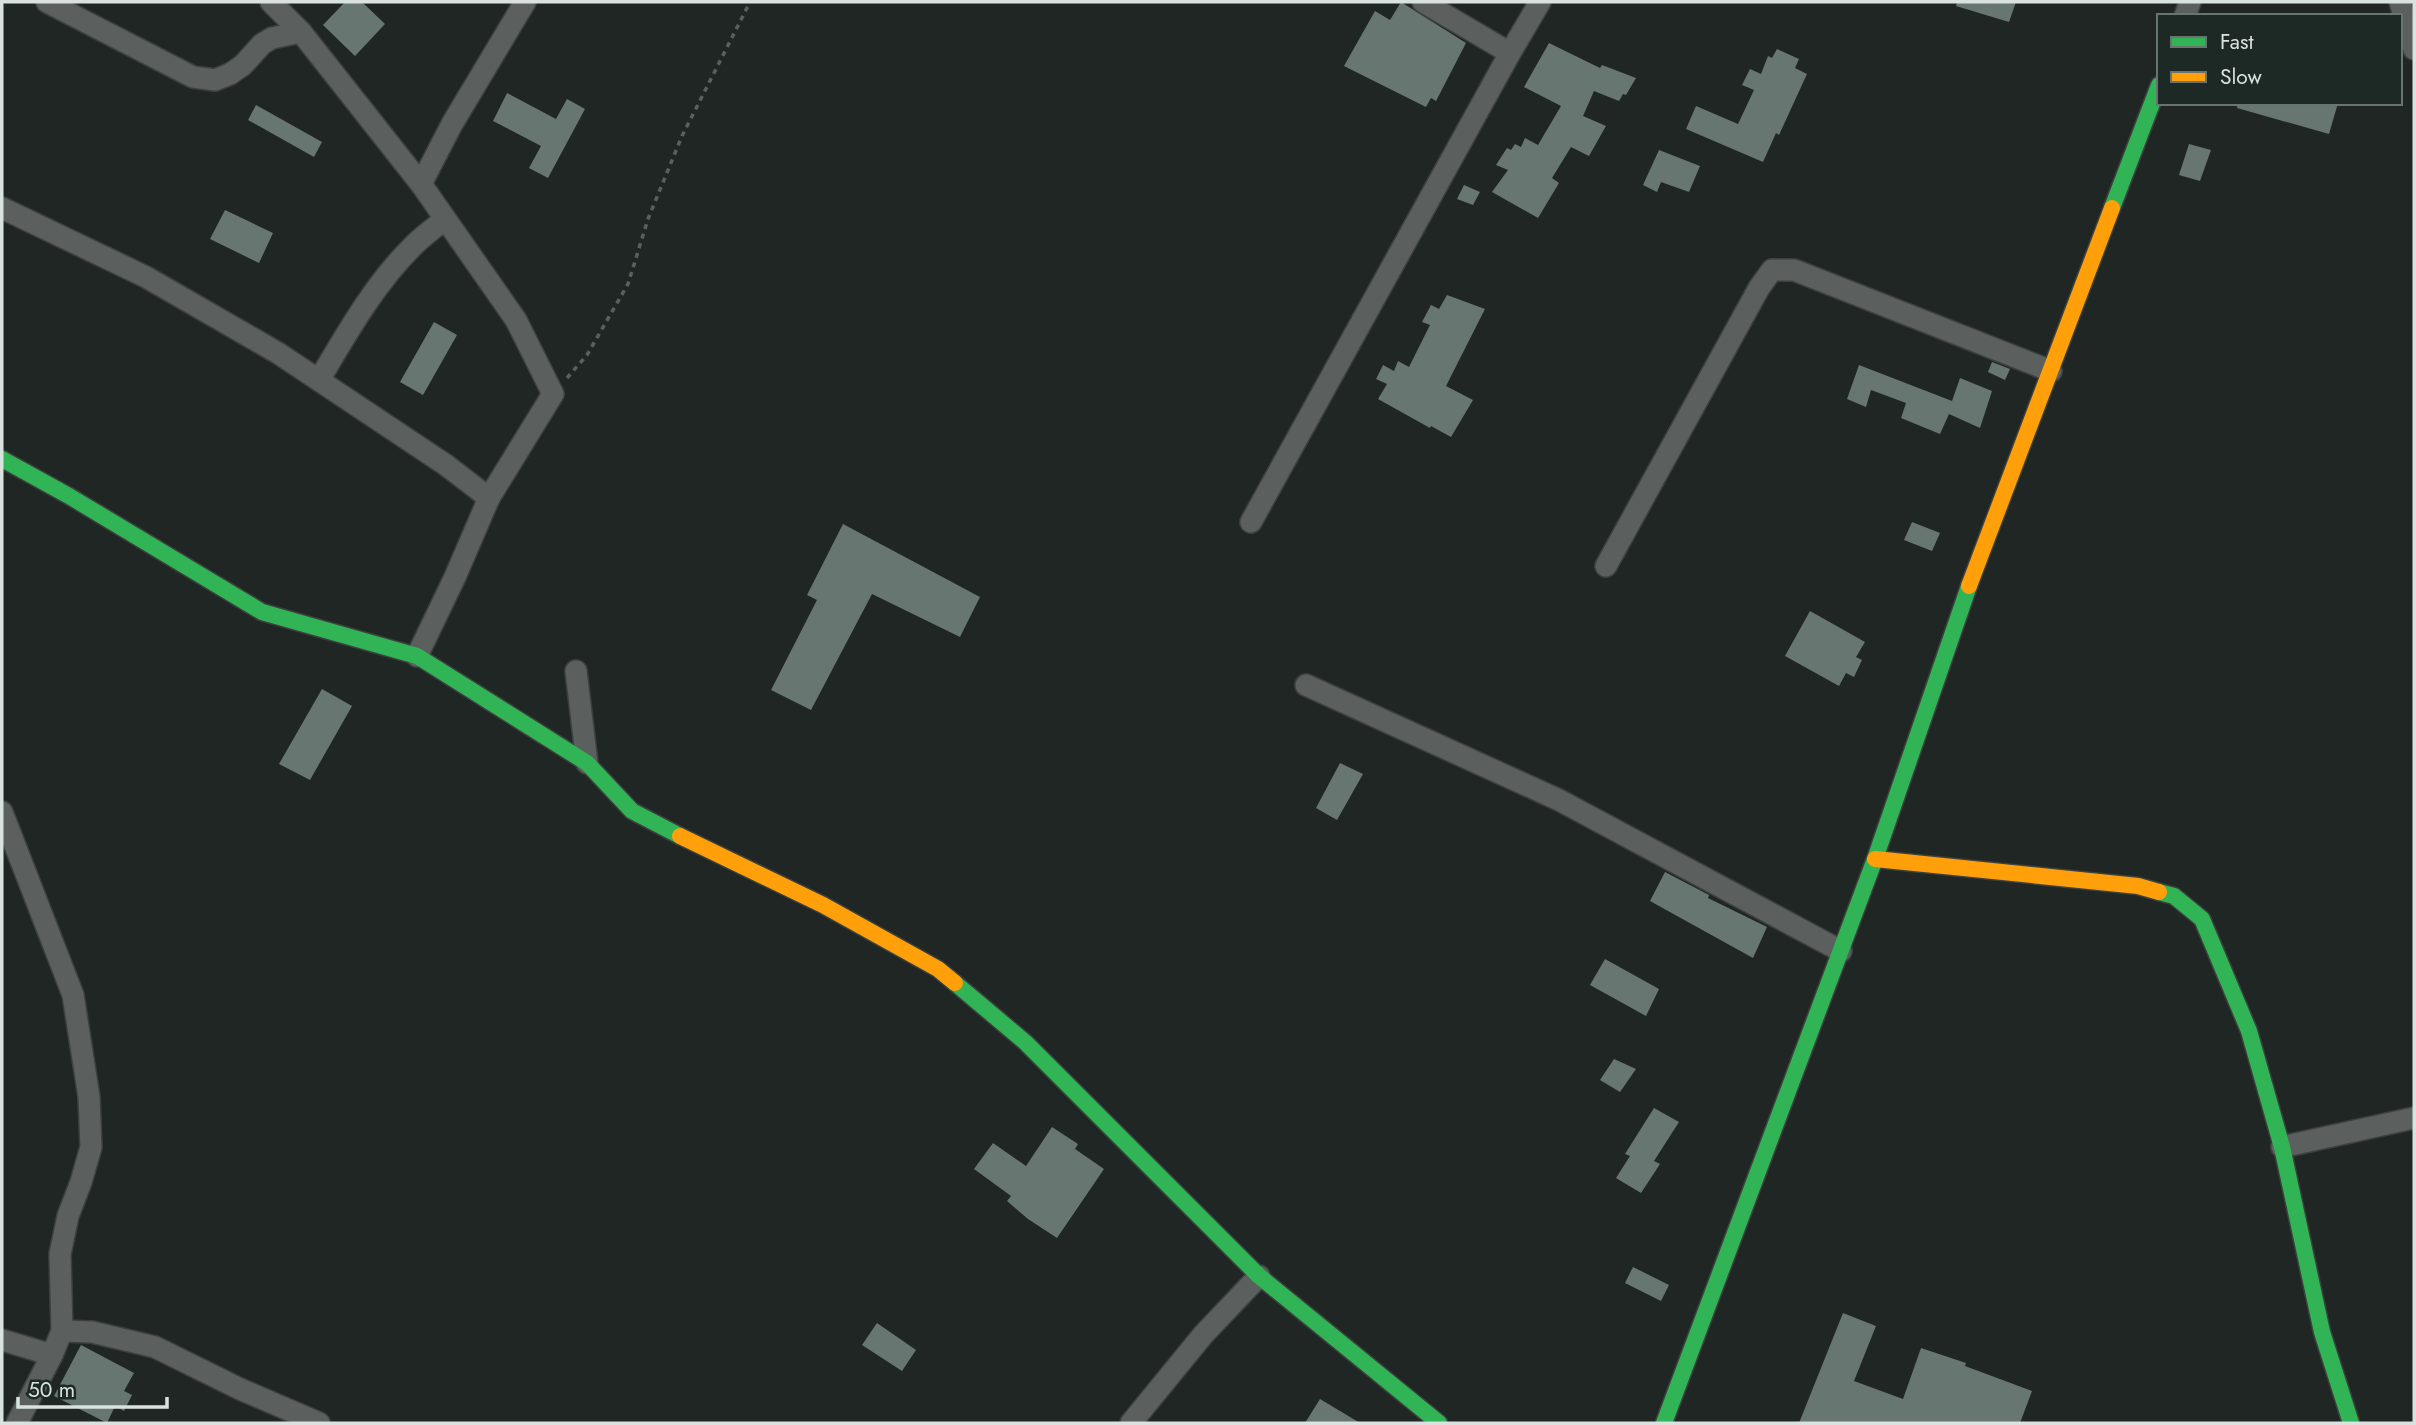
<svg xmlns="http://www.w3.org/2000/svg" width="2416" height="1425" viewBox="0 0 2416 1425" font-family="Jost,sans-serif">
  <style>
    .building { fill: #687672 }
    .lines { fill: none; stroke-linecap: round; stroke-linejoin: round }
    .street-casing { stroke: #3c413f; stroke-width: 24 }
    .fast-casing { stroke: #3c413f; stroke-width: 19 }
    .slow-casing { stroke: #3c413f; stroke-width: 19 }
    .path { stroke: #5b605e; stroke-width: 3.5; stroke-dasharray: 5 5; stroke-linecap: butt }
    .street { stroke: #5b605e; stroke-width: 21 }
    .fast { stroke: #30b455; stroke-width: 16 }
    .slow { stroke: #ff9f0a; stroke-width: 16 }
  </style>
  <rect width="100%" height="100%" fill="#202624"/>
  <g class="building">
    <polygon points="345,2 362,2 385,24 355,56 323,25"/>
    <polygon points="1401,2 1466,43 1436,101 1431,98 1426,107 1344,66 1375,11 1390,20"/>
    <polygon points="1957,2 2016,2 2009,22 1956,6"/>
    <polygon points="1549,43 1600,68 1602,65 1636,78 1626,95 1623,94 1619,101 1594,91 1583,116 1606,126 1589,156 1571,147 1552,178 1559,183 1538,218 1492,192 1508,170 1496,165 1507,148 1511,150 1515,144 1521,147 1525,138 1538,145 1561,106 1524,87"/>
    <polygon points="1777,49 1799,59 1795,68 1807,74 1779,135 1776,133 1763,162 1686,129 1696,106 1738,124 1754,90 1742,85 1750,69 1761,74 1768,56 1772,58"/>
    <polygon points="507,93 556,119 567,99 585,109 548,178 529,168 541,146 493,121"/>
    <polygon points="2238,103 2338,103 2329,134 2237,108"/>
    <polygon points="256,105 322,142 314,157 248,120"/>
    <polygon points="2189,144 2211,150 2200,181 2179,175"/>
    <polygon points="1659,150 1700,166 1689,192 1661,182 1657,192 1643,185"/>
    <polygon points="1464,185 1480,192 1473,205 1457,199"/>
    <polygon points="225,210 273,233 259,263 210,239"/>
    <polygon points="1447,295 1485,309 1446,386 1473,400 1451,437 1431,426 1430,428 1378,399 1387,384 1376,379 1383,365 1394,371 1398,361 1409,367 1430,325 1422,322 1431,305 1439,309"/>
    <polygon points="434,322 457,335 423,395 400,382"/>
    <polygon points="1992,362 2010,369 2005,380 1988,372"/>
    <polygon points="1859,365 1952,401 1960,378 1992,391 1980,428 1949,414 1940,434 1901,418 1906,403 1871,390 1866,407 1847,399"/>
    <polygon points="1912,522 1940,533 1932,551 1904,540"/>
    <polygon points="843,524 980,597 960,637 872,594 811,710 771,690 817,600 807,595"/>
    <polygon points="1810,611 1865,642 1856,657 1862,660 1854,677 1846,673 1839,686 1785,656"/>
    <polygon points="322,689 352,706 310,780 279,764"/>
    <polygon points="1340,763 1363,774 1337,820 1316,808"/>
    <polygon points="1665,872 1709,895 1708,898 1767,927 1753,958 1650,901"/>
    <polygon points="1605,959 1659,989 1646,1016 1590,985"/>
    <polygon points="1614,1059 1636,1069 1620,1092 1600,1080"/>
    <polygon points="1654,1108 1679,1122 1654,1161 1660,1164 1641,1193 1616,1178 1630,1156 1625,1154"/>
    <polygon points="1052,1127 1078,1144 1075,1149 1104,1169 1057,1238 1028,1219 1007,1201 1011,1196 974,1169 993,1143 1026,1166"/>
    <polygon points="1633,1267 1669,1285 1661,1301 1625,1283"/>
    <polygon points="1843,1313 1876,1326 1854,1381 1903,1399 1921,1348 1966,1363 1965,1366 2032,1391 2020,1423 1799,1423"/>
    <polygon points="877,1323 916,1350 902,1371 862,1345"/>
    <polygon points="81,1345 134,1373 124,1391 132,1395 124,1411 115,1406 107,1423 54,1396"/>
    <polygon points="1320,1399 1360,1423 1305,1423"/>
  </g>
  <g class="lines">
    <g class="street-casing">
      <g id="street">
        <polyline points="47,2 193,77 215,80 230,74 243,65 262,44 272,38 301,32"/>
        <polyline points="271,2 301,32 421,184 516,320 553,394 489,498 455,577 417,656"/>
        <polyline points="1423,2 1510,53 1540,2"/>
        <polyline points="2400,2 2414,49"/>
        <polyline points="2185,16 2190,2"/>
        <polyline points="421,184 452,124 525,2"/>
        <polyline points="2,208 146,277 278,353 446,465 489,498"/>
        <path d="M319 380C347 333 375 283 414 245 423 236 434 228 444 220"/>
        <polyline points="1251,522 1510,53"/>
        <polyline points="1606,566 1759,288 1772,270 1794,270 2051,371"/>
        <polyline points="576,671 587,763"/>
        <polyline points="1306,685 1559,800 1841,951"/>
        <polyline points="2,812 73,995 89,1097 91,1147 81,1182 68,1216 60,1254 62,1331 52,1355 17,1423"/>
        <polyline points="2282,1147 2414,1118"/>
        <polyline points="62,1331 92,1332 155,1347 240,1389 319,1423"/>
        <polyline points="2,1340 52,1355"/>
        <polyline points="1131,1423 1203,1335 1259,1276"/>
      </g>
    </g>
    <g class="fast-casing">
      <g id="fast">
        <polyline points="2112,208 2159,85"/>
        <polyline points="2,459 69,496 262,612 417,656 587,763 632,811 680,836"/>
        <polyline points="2159,892 2174,896 2202,919 2249,1031 2282,1147 2322,1332 2351,1423"/>
        <polyline points="955,983 1025,1042 1259,1276 1439,1423"/>
        <polyline points="1664,1423 1875,859 1969,586"/>
      </g>
    </g>
    <g class="slow-casing">
      <g id="slow">
        <polyline points="1969,586 2112,208"/>
        <polyline points="680,836 823,905 938,969 955,983"/>
        <polyline points="1875,859 2138,886 2159,892"/>
      </g>
    </g>
    <polyline class="path" points="567,378 587,355 628,284 648,219 682,136 750,2"/>
    <use href="#street" class="street"/>
    <use href="#fast" class="fast"/>
    <use href="#slow" class="slow"/>
  </g>
  <rect width="2416" height="1425" fill="none" stroke="#dae2df" stroke-width="7"/>
  <rect x="2157" y="14" width="245" height="91" fill="#1d2925" stroke="#69736f" stroke-width="2"/>
  <rect x="2171" y="37" width="35" height="10" fill="#30b455" stroke="#69736f" stroke-width="2"/>
  <text x="2220" y="49" font-size="21" fill="#dae2df">Fast</text>
  <rect x="2171" y="72" width="35" height="10" fill="#ff9f0a" stroke="#69736f" stroke-width="2"/>
  <text x="2220" y="84" font-size="21" fill="#dae2df">Slow</text>
  <path d="M18 1397v10h149v-10" fill="none" stroke="#dae2df" stroke-width="3.5"/>
  <text x="28" y="1397" font-size="21" fill="#dae2df" stroke="#1d2925" stroke-width="5" paint-order="stroke">50 m</text>
</svg>
